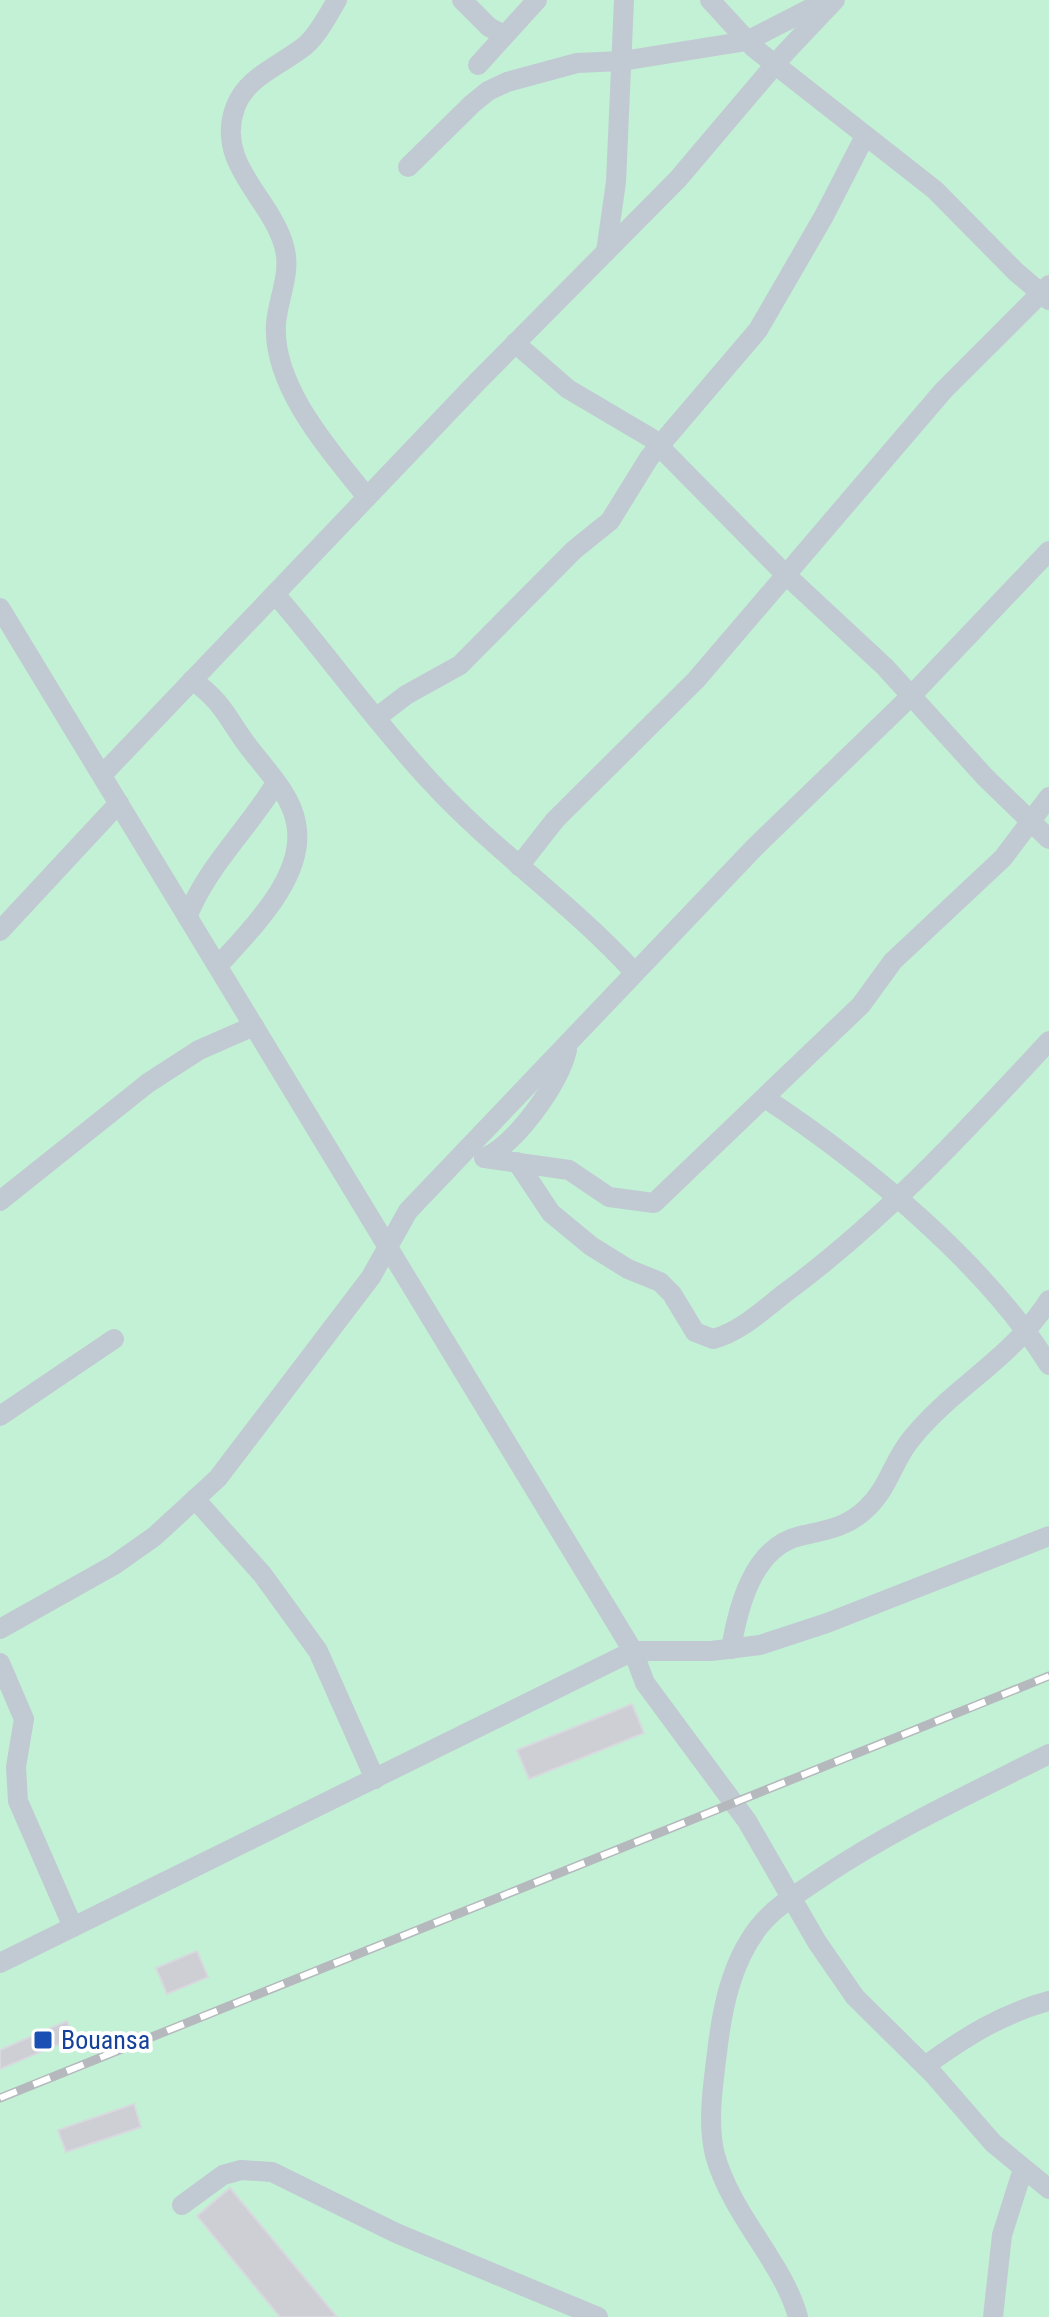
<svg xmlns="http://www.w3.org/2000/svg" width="1049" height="2317" viewBox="0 0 1049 2317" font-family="'Roboto Condensed',sans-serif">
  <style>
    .green { fill: #c3f1d5 }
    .building { fill: #cdcfd5; stroke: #d7d9de; stroke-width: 2 }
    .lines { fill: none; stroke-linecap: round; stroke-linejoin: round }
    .minor { stroke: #c1cad2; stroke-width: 20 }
    .rail-casing { stroke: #b5b8bd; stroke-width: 9 }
    .rail { stroke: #fff; stroke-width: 6; stroke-dasharray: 18; stroke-linecap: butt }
    .transit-dot { fill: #1a4fb4; stroke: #fff; stroke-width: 3 }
    .labels { text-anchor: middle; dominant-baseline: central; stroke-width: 8; stroke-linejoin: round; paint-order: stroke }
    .transit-label { font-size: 26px; fill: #164399; stroke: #fff; text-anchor: start }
  </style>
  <rect width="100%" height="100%" fill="#f5f3f3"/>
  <rect class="green" x="0" y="0" width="1049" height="2317"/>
  <g class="building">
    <polygon points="632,1704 644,1733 529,1779 517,1750"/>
    <polygon points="197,1951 208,1977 167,1994 156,1968"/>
    <polygon points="67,2021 74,2038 0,2069 0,2050"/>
    <polygon points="134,2104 141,2127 66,2152 58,2130"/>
    <polygon points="230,2188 337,2317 280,2317 197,2216"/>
  </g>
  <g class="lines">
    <g class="minor">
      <path d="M337 0C328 15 319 33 306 45 282 65 246 76 235 108 215 164 271 198 284 246 292 273 278 297 276 324 272 386 330 451 367 497"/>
      <polyline points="462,0 489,27 504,35"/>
      <polyline points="710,0 754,48 935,190 1016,272 1049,300"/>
      <polyline points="478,65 537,0"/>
      <polyline points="408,167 472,104 488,91 507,82 577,63 622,61 747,41 825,1"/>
      <polyline points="606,252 616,182 624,0"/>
      <polyline points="515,343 568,389 651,438 785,574 885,667 985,777 1049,839"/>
      <path d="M275 594C328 655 375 722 430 781 493 850 570 902 634 972"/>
      <polyline points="0,608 633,1651 711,1651 760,1645 827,1623 1049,1536"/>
      <path d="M192 680C224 702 229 722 251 750 268 772 291 795 296 823 307 876 250 930 219 965"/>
      <polyline points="376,718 406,695 460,665 574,550 610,521 649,458 758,330 824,216 865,136"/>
      <polyline points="102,775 478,381 678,179 784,54 835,0"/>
      <polyline points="519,866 555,820 696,680 943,391 1049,285"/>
      <path d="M188 915C209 864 248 829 276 783"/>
      <polyline points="0,931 119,803"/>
      <path d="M765 1098C865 1164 985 1263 1049 1365"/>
      <path d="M484 1158C516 1144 559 1084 567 1050"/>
      <polyline points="485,1158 569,1170 609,1197 654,1203 861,1005 893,961 1003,858 1049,797"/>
      <path d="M517 1162 551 1213 591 1246 628 1269 660 1282 672 1294 695 1332 713 1339C740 1332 763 1310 785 1293 884 1220 966 1131 1049 1041"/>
      <polyline points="0,1201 148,1083 199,1050 254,1026"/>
      <polyline points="0,1416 114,1339"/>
      <polyline points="195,1499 262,1574 318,1651 375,1779"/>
      <polyline points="0,1629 114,1565 155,1536 218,1478 371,1277 408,1211 755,847 910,697 1049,551"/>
      <path d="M731 1649C738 1607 753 1547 800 1536 826 1530 846 1528 866 1509 889 1488 893 1460 912 1438 955 1385 1010 1361 1049 1300"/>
      <polyline points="0,1663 24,1719 16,1767 18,1801 73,1927"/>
      <polyline points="0,1963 633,1651 645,1683 747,1821 817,1942 855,1997 933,2074 993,2143 1049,2189"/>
      <path d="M925 2066C965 2037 1001 2014 1049 2001"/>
      <polyline points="182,2205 223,2175 241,2170 272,2172 396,2233 598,2317"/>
      <path d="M798 2317C783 2262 732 2216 715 2155 707 2123 713 2085 717 2053 722 2009 731 1963 758 1928 776 1905 802 1891 825 1875 896 1828 972 1793 1049 1754"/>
      <polyline points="993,2317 1002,2235 1023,2169"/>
    </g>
    <g class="rail-casing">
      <polyline id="rail" points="0,2098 1049,1676"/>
    </g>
    <use href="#rail" class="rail"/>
  </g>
  <rect class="transit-dot" x="33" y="2030" width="20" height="20" rx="4"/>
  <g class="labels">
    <g class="transit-label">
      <text x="61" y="2040">Bouansa</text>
    </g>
  </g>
</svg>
